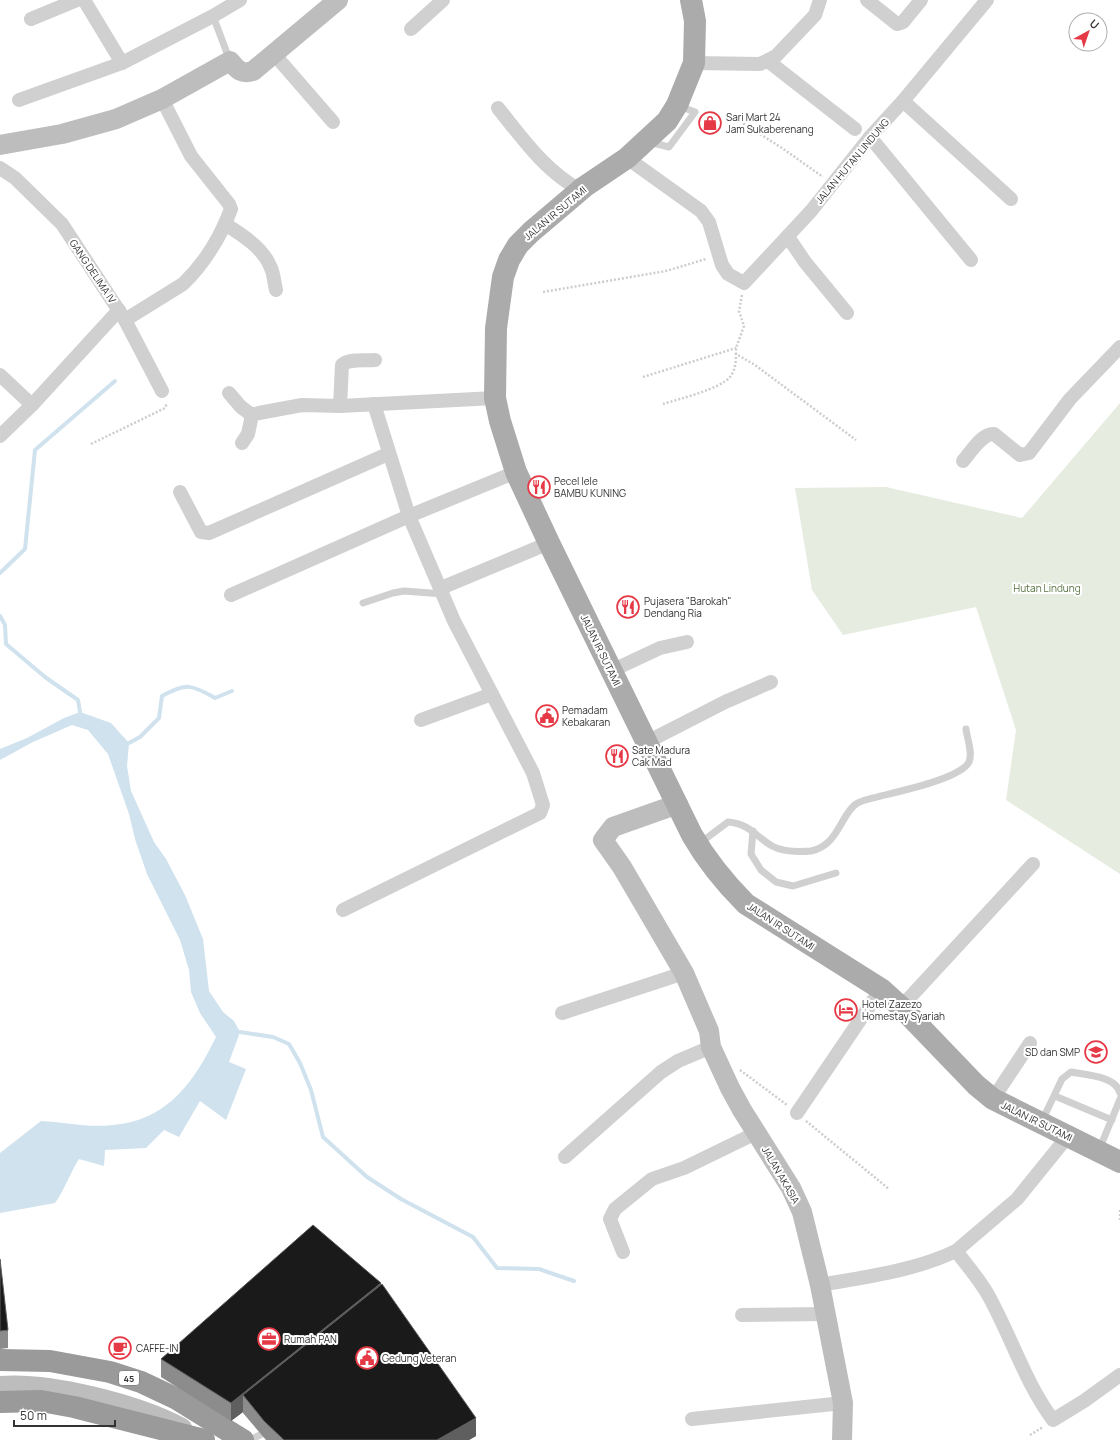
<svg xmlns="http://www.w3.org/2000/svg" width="1120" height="1440" viewBox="0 0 1120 1440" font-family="Manrope,sans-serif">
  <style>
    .green { fill: #e6ecdf }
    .water { fill: #cfe2ee }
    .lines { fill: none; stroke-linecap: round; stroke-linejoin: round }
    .stream { stroke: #cfe2ee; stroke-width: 4 }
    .path { stroke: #cdcdcd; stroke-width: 2.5; stroke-dasharray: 2 2; stroke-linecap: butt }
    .lane { stroke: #d0d0d0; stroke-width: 7 }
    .street { stroke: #d0d0d0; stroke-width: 14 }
    .secondary { stroke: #bdbdbd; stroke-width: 20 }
    .primary { stroke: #ababab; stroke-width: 22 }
    .highway { stroke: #9a9a9a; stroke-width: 22 }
    .wall { fill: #8c8c8c }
    .shaded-wall { fill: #5f5f5f }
    .building { fill: #1a1a1a; stroke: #5f5f5f }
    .labels { text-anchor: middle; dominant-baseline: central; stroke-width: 4; stroke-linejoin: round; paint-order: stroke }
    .shield { fill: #fff; stroke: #707070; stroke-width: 1 }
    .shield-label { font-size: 9px; font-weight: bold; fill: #333 }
    .poi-label { font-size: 10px; fill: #333; stroke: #fff; text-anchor: start }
    .street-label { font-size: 10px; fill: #333; stroke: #fff }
    .park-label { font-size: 10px; fill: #56703f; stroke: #fff }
  </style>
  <rect width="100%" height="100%" fill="#fff"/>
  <polygon class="green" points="1120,403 1120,874 1006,800 1016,730 976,607 843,635 812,590 795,488 886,487 1022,518"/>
  <path class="water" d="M80 712 111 723 129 743 127 766 131 791 154 842 166 859 185 895 203 939 209 991 223 1012 234 1021 240 1032 229 1062 246 1069 226 1120 200 1101 179 1137 164 1130 146 1148 105 1150 104 1166 79 1159C70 1173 65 1189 55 1203L0 1213V1153L41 1121C65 1122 89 1128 113 1125 168 1120 194 1082 216 1037L200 1013 191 992 189 970 180 940 147 874 135 839 129 814 108 754 88 730 72 725 33 742 0 760V749L27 738 64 718Z"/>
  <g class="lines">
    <g class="stream">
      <polyline points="0,573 25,549 35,450 115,381"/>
      <polyline points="0,616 5,625 6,644 45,677 78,700 80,712"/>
      <path d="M129 743 140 737 159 718 162 696C186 683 191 684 215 698L232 691"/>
      <polyline points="240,1032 273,1037 289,1044 300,1063 311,1090 323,1137 367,1177 401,1199 473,1237 497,1268 539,1269 574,1281"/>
    </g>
    <g class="path">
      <polyline points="733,117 782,148 823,177"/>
      <polyline points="543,292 666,271 706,259"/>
      <polyline points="742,295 739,311 744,326 736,348 736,354 755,365 856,440"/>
      <polyline points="643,377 736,348"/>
      <path d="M663 404C679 399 720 389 730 377 735 371 736 362 736 354"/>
      <polyline points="91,444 165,408 167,403"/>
      <polyline points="740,1070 787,1105"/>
      <polyline points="806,1121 889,1189"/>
      <polyline points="1120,1210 1120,1221"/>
      <polyline points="1030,1435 1043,1427"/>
    </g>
    <g class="lane">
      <polyline points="213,16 230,61"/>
      <polyline points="649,142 669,147 695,112 679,106"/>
      <polyline points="363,603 393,593 404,591 443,594"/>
      <polyline points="753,831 751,854 761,870 776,882 793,886 836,873"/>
      <path d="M700 843 728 822C750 824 755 836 772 846 783 852 799 852 811 851 838 846 841 814 856 804 862 800 870 799 877 797 896 792 960 779 969 762 973 753 967 738 966 729"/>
      <polyline points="1055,1096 1112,1120"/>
      <path d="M1042 1121 1062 1079 1071 1072C1086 1075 1116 1076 1120 1093"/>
      <polyline points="1099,1150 1120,1099"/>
      <polyline points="250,1440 268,1431"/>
    </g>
    <g class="street">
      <polyline points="84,0 122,63"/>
      <polyline points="867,0 897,24 903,22 921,0"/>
      <polyline points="31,19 77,0"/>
      <polyline points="411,29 443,0"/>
      <polyline points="274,54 333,122"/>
      <polyline points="768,61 855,129"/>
      <polyline points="694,63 760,64 776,56 815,15 820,0"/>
      <polyline points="19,100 122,63 213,16 240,0"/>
      <polyline points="903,101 1011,199"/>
      <path d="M498 108C523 139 545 171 580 190"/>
      <polyline points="870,137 971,260"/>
      <polyline points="627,158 701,211 709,222 722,265 728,274 744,283 811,211 870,137 903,101 987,0"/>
      <polyline points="0,168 15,178 62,224 125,320 162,391"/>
      <path d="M225 224C241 234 263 248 270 266 274 273 274 282 276 290"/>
      <polyline points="788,237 805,262 847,313"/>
      <path d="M125 320 183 284C204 264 221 236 231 209L229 204 191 156 162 99"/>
      <polyline points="0,375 32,405"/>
      <polyline points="229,393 241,407 252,415"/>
      <path d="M340 406 342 365C349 358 365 361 375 360"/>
      <polyline points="0,436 32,405 119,310"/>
      <polyline points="242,443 248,434 252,415 259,413 302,405 340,406 495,398"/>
      <path d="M963 461C971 452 982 433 994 434L1020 455 1029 453 1070 399 1120 347"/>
      <polyline points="180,492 201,532 209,533 388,454"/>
      <polyline points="441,588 549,543"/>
      <polyline points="231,595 409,516 516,472"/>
      <polyline points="611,671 660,648 687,642"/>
      <polyline points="421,720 492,694"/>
      <polyline points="647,742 725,702 771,682"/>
      <polyline points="343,910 540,813 543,805 533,773 454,621 409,516 374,404"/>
      <polyline points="901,1007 1033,864"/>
      <polyline points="562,1013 684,973"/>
      <polyline points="993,1099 1030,1043"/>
      <polyline points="797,1113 881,989"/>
      <polyline points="565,1157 661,1072 678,1061 711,1047"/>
      <polyline points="956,1251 1017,1199 1068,1136"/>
      <polyline points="623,1252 610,1219 615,1209 652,1179 684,1168 756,1133"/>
      <path d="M820 1285C865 1277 914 1271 956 1251 967 1265 978 1278 987 1293 1011 1335 1024 1381 1053 1420L1084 1401 1120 1375"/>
      <polyline points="742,1315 826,1314"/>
      <polyline points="692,1419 843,1403"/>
    </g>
    <g class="secondary">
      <path d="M0 145 62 134 116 119 162 99 230 61C237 69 241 75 253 71L338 0"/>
      <polyline points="678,804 613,827 603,840 622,867 684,973 709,1031 711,1047 730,1088 742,1110 791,1188 802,1212 820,1285 843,1403 842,1440"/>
      <path d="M0 1386C50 1382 137 1404 182 1428"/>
    </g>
    <path class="primary" d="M691 0 695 21 694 63 677 105 667 121 627 158 584 187 531 232 518 245 509 260 503 277 496 328 495 398 500 421 516 472 549 543 692 835C707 861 725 883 746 904L881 989 901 1007 976 1085 993 1099 1120 1162"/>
    <g class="highway">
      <polyline points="0,1360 50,1361 110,1372 141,1382 175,1398 243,1440"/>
      <polyline points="0,1402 41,1401 74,1407 204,1440"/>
    </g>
  </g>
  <g class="wall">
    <polygon points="0,1259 8,1330 8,1348 0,1349"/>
    <polygon points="381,1285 476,1436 469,1440 266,1440 243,1413 243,1412 231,1421 161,1377 161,1359"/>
  </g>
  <g class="shaded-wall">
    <polygon points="381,1283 381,1301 243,1395 243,1412 231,1421 231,1403"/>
    <polygon points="476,1418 476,1436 469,1440 437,1440"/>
  </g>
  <g class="building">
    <polygon points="313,1225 381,1283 231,1403 161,1359"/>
    <polygon points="0,1259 8,1330 0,1331"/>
    <polygon points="382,1284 476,1418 437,1440 284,1440 264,1421 243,1395"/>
  </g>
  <defs>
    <g id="shop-ring" transform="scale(1.15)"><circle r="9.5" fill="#fff" stroke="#e63946" stroke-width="1.5"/><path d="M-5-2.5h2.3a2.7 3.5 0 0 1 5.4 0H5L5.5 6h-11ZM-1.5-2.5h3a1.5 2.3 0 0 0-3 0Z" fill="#e63946"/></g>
    <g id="restaurant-ring" transform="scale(1.15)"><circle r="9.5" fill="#fff" stroke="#e63946" stroke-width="1.5"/><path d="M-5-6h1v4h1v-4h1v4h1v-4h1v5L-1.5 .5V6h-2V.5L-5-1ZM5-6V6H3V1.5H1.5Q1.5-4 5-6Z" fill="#e63946"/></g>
    <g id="civic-ring" transform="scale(1.15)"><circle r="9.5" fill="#fff" stroke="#e63946" stroke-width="1.5"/><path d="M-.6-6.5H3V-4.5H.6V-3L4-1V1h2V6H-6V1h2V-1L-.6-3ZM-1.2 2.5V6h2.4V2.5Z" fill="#e63946"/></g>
    <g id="hotel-ring" transform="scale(1.15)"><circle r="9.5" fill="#fff" stroke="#e63946" stroke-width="1.5"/><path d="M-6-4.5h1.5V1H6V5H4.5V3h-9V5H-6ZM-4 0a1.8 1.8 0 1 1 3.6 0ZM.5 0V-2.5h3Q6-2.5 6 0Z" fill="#e63946"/></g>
    <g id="school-ring" transform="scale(1.15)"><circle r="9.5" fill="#fff" stroke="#e63946" stroke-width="1.5"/><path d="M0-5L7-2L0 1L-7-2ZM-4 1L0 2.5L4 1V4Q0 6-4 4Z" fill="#e63946"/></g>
    <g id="office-ring" transform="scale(1.15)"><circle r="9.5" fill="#fff" stroke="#e63946" stroke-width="1.5"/><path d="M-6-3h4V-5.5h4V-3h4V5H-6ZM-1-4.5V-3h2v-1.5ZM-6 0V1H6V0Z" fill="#e63946"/></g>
    <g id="cafe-ring" transform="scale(1.15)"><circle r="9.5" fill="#fff" stroke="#e63946" stroke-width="1.5"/><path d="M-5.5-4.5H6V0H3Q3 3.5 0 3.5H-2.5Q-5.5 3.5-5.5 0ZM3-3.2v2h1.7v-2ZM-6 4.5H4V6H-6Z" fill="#e63946"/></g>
  </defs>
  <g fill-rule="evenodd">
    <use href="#shop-ring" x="710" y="123"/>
    <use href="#restaurant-ring" x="539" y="487"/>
    <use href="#restaurant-ring" x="628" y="607"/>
    <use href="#civic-ring" x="547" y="716"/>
    <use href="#restaurant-ring" x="617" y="756"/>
    <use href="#hotel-ring" x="846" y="1010"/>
    <use href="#school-ring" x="1096" y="1052"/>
    <use href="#office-ring" x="269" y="1339"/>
    <use href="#cafe-ring" x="120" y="1348"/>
    <use href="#civic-ring" x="367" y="1358"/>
  </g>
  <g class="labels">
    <rect class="shield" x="119" y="1371" width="20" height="14" rx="3"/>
    <g class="shield-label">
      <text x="129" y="1378">45</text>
    </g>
    <g class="poi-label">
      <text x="726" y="117">Sari Mart 24<tspan x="726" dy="12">Jam Sukaberenang</tspan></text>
      <text x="554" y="481">Pecel lele<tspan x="554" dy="12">BAMBU KUNING</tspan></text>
      <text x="644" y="601">Pujasera "Barokah"<tspan x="644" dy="12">Dendang Ria</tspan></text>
      <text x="562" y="710">Pemadam<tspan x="562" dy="12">Kebakaran</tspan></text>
      <text x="632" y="750">Sate Madura<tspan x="632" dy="12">Cak Mad</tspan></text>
      <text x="862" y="1004">Hotel Zazezo<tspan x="862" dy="12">Homestay Syariah</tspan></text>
      <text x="1080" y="1052" text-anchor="end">SD dan SMP</text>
      <text x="284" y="1339">Rumah PAN</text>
      <text x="136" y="1348">CAFFE-IN</text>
      <text x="382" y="1358">Gedung Veteran</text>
    </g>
    <g class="street-label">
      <text transform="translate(852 161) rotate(-50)">JALAN HUTAN LINDUNG</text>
      <text transform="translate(555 213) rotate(-40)">JALAN IR SUTAMI</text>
      <text transform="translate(93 271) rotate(56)">GANG DELIMA IV</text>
      <text transform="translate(601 650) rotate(64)">JALAN IR SUTAMI</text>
      <text transform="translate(781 926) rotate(33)">JALAN IR SUTAMI</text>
      <text transform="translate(1037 1121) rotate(26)">JALAN IR SUTAMI</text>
      <text transform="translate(781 1175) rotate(60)">JALAN AKASIA</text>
    </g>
    <g class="park-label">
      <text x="1047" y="588">Hutan Lindung</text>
    </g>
  </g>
  <g transform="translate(1088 32) rotate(40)"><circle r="19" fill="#ffffff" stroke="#adadad"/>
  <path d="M0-3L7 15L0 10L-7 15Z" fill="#e63946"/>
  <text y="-6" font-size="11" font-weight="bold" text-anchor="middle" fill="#333333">U</text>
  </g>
  <path d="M14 1420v6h101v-6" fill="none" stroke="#333333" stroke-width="2"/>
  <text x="20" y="1420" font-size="12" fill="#333333" stroke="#ffffff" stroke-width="3" paint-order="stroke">50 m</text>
</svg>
